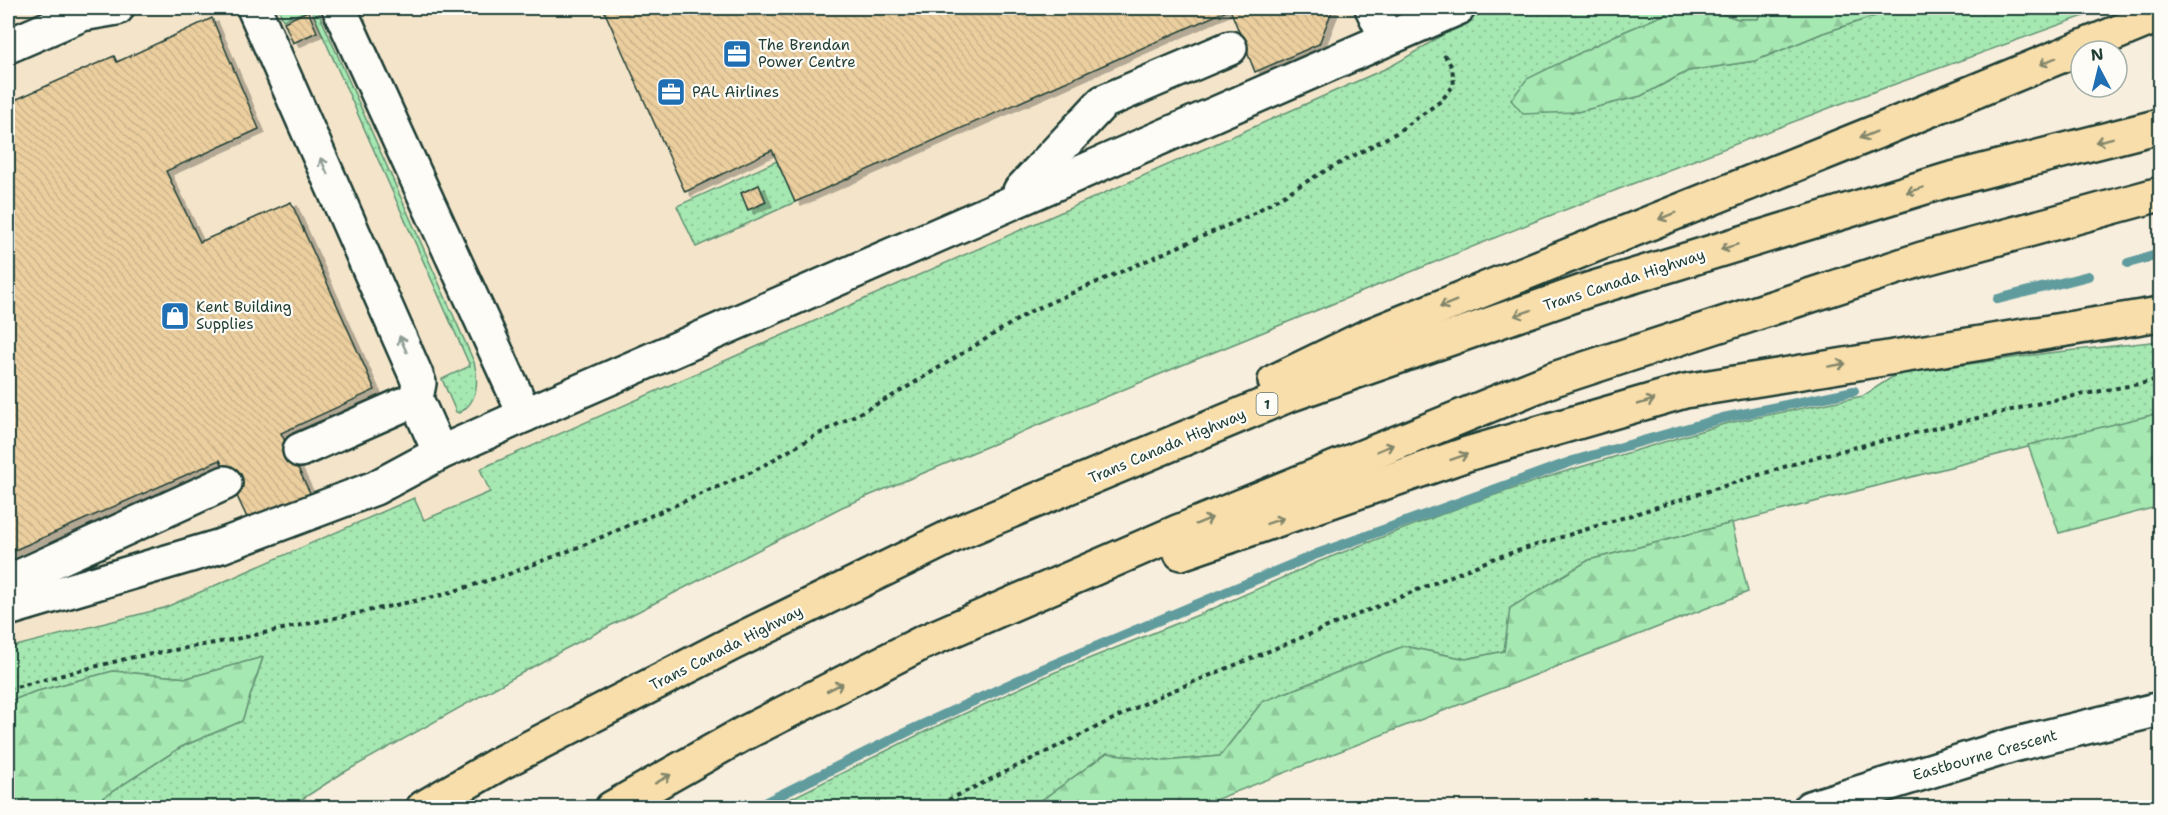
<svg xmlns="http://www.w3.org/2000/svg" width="2168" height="815" viewBox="0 0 2168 815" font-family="'Shantell Sans',sans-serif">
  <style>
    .built { fill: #f4e5ca }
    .grass { fill: url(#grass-dots); stroke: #629273; stroke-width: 1.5; fill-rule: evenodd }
    .forest { fill: url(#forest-firs); stroke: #629273; stroke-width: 1.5 }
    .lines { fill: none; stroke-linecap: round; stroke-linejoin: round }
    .stream { stroke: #609c9e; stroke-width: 10 }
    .building { fill: url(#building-back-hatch); stroke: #1f3d34; stroke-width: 1.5; filter: url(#shadow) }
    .minor-casing { stroke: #1f3d34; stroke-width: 38 }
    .highway-casing { stroke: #1f3d34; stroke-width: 38 }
    .path { stroke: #1f3d34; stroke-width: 4; stroke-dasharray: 4.5 4.5; stroke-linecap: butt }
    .minor { stroke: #fdfcf7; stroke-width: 33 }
    .highway { stroke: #f8deab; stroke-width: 33 }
    .oneway { stroke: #81856a }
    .oneway2 { stroke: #8e9c96 }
    .labels { text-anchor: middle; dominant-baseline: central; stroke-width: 4.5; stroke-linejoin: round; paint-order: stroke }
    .shield { fill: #fdfcf7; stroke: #62766e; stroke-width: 1.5 }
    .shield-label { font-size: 14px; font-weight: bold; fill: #1f3d34 }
    .poi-label { font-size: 15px; fill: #1f3d34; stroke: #fdfcf7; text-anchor: start }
    .street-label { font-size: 15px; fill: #1f3d34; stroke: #fdfcf7 }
  </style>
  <defs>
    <pattern id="grass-dots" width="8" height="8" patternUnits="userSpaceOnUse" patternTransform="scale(1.5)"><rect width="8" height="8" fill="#a6e8b2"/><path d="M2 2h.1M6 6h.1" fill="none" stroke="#8ec89a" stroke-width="1.8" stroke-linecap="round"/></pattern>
    <pattern id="forest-firs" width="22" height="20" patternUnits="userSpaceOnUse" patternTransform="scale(1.5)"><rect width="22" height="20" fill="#a6e8b2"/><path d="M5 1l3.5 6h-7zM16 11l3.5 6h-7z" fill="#8ec89a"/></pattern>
    <pattern id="building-back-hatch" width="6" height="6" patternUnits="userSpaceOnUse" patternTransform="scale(1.5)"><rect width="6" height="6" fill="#eccf9f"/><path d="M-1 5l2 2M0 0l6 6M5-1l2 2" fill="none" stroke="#cab38a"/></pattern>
    <filter id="shadow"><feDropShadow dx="6" dy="4" stdDeviation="0" flood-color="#0004"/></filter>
  </defs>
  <rect width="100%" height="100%" fill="#f8eedd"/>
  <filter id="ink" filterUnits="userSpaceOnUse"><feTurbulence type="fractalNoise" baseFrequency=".0167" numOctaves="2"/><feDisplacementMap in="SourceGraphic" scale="12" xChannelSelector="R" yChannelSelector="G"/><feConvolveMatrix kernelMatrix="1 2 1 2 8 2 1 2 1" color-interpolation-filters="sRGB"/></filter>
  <g filter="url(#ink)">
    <polygon class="built" points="8,8 1717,8 522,494 8,663"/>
    <g class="grass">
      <path d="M278 8H316L317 9 474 362C479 381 478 403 459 413L456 412 442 379 470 366 311 9 283 20Z"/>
      <path d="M1492 8H1680L1614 36 1577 112 1641 96 1688 71 1755 61 1823 33 1900 8H2106L1837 105 1536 221 1175 368 842 507 563 650 341 774 290 807H93L99 800 181 747 242 721 263 657 187 678 113 671 34 692 8 702V648L164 608 414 498 424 520 490 492 480 469 1387 68C1423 50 1455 23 1492 8Z"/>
      <polygon points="1703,8 1762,8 1758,19 1738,19"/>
      <path d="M777 161 795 202 696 247 677 206ZM759 185 766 202 748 210 741 193Z"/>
      <polygon points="2160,341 2160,413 1589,560 1511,608 1504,651 1466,659 1404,646 1262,702 1220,756 1165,761 1107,753 1032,807 772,808 922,733 1053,673 1203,613 1320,561 1471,503 1557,474 1724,424 1863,396 1897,374 2048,353"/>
    </g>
    <g class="forest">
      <polygon points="1680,8 1703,8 1738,19 1758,19 1762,8 1900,8 1823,33 1755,61 1688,71 1641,96 1577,112 1523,114 1511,100 1527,79 1614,36"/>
      <polygon points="2160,413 2160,506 2059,533 2028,445"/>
      <polygon points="1732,523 1748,592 1197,807 1032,807 1107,753 1165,761 1220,756 1262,702 1404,646 1466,659 1504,651 1510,608 1589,560"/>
      <polygon points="263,657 242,721 181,747 99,800 93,807 8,807 8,702 34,692 113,671 187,678"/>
    </g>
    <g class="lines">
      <g class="stream">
        <polyline points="2128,263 2160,254"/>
        <polyline points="1998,299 2088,276"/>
        <polyline points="754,808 911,730 1045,668 1317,554 1573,461 1723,418 1854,391"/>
      </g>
    </g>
    <g class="building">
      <polygon points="603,8 1331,8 1332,11 1319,44 1255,72 1230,9 795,202 772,150 685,192"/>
      <polygon points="308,11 317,32 293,43 284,22"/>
      <polygon points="212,18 259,129 166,171 200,242 291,202 375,390 281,433 313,499 251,526 220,460 8,553 8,103 114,56 117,62"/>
      <polygon points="759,185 766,202 748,210 741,193"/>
    </g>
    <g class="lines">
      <g class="minor-casing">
        <g id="minor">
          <polyline points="254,8 415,373 419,383 416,399 440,453"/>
          <polyline points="339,8 525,415"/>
          <polyline points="1372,8 1386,37"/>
          <polyline points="8,46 82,14 117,8"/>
          <polyline points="1020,191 1103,102 1230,48"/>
          <polyline points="300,450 416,399"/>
          <polyline points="8,582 225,483"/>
          <polyline points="8,609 221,546 375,488 440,453 525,415 1458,8"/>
          <polyline points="1810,808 2013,745 2160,709"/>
        </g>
      </g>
      <g class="highway-casing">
        <g id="highway">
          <polyline points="1275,381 1366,337 1876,132 2160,15"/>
          <polyline points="1181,553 1467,454 1685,391 2160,314"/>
          <polyline points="423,808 502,762 731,644 958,533 1286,396 1588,290 1948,180 2160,126"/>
          <polyline points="612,808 741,735 922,643 1180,531 1554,379 1922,259 2160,194"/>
        </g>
      </g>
      <g class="path">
        <polyline points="8,689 129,658 231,640 438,596 509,574 581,546 752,472 813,437 896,394 1033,310 1249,216 1316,176 1396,133 1441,101 1454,85 1452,67 1443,53"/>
        <polyline points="932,808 1162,695 1495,558 1819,456 2053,400 2160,380"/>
      </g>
      <use href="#minor" class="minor"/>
      <use href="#highway" class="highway"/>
    </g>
    <defs><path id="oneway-shaft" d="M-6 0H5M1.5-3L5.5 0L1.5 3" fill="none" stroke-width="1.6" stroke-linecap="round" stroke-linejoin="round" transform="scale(1.5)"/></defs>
    <g class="oneway">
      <use href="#oneway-shaft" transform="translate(2048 61) rotate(157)"/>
      <use href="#oneway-shaft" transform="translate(1868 135) rotate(158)"/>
      <use href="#oneway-shaft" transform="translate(2104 140) rotate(166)"/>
      <use href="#oneway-shaft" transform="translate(1915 190) rotate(163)"/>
      <use href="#oneway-shaft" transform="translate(1667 216) rotate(158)"/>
      <use href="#oneway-shaft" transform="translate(1729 247) rotate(163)"/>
      <use href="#oneway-shaft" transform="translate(1448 304) rotate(158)"/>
      <use href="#oneway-shaft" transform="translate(1523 313) rotate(161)"/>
      <use href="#oneway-shaft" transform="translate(1837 365) rotate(-10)"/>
      <use href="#oneway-shaft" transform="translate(1646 402) rotate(-16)"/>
      <use href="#oneway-shaft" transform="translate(1385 448) rotate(-22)"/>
      <use href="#oneway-shaft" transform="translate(1459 457) rotate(-19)"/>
      <use href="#oneway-shaft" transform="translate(1204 521) rotate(-22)"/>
      <use href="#oneway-shaft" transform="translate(1275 521) rotate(-19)"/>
      <use href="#oneway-shaft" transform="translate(835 687) rotate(-27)"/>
      <use href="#oneway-shaft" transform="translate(663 779) rotate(-29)"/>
    </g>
    <g class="oneway2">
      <use href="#oneway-shaft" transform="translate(324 166) rotate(-114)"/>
      <use href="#oneway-shaft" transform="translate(403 344) rotate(-114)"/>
    </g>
  </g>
  <defs>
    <g id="office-square" transform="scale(1.5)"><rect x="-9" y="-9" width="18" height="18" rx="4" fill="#1f6fb2" stroke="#fdfcf7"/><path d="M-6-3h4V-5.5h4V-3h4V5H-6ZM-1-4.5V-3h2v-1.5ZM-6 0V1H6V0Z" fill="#fff"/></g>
    <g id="shop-square" transform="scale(1.5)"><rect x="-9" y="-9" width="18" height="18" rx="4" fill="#1f6fb2" stroke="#fdfcf7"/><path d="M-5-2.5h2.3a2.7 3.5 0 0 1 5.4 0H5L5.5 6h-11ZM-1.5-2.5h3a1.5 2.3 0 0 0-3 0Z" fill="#fff"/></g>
  </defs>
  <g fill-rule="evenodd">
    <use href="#office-square" x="737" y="54"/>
    <use href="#office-square" x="671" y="92"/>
    <use href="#shop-square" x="175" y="316"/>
  </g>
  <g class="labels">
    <rect class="shield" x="1256.5" y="393" width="21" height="22" rx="4.5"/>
    <g class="shield-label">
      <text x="1267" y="404">1</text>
    </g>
    <g class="poi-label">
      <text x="758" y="45">The Brendan<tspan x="758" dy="17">Power Centre</tspan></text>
      <text x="692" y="92">PAL Airlines</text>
      <text x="196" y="307">Kent Building<tspan x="196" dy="17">Supplies</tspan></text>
    </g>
    <g class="street-label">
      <text transform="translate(1624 280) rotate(-18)">Trans Canada Highway</text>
      <text transform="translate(1167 446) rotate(-23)">Trans Canada Highway</text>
      <text transform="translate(726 648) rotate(-27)">Trans Canada Highway</text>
      <text transform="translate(1985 755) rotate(-16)">Eastbourne Crescent</text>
    </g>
  </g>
  <rect width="2168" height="815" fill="none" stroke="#fdfcf7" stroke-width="30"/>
  <rect x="15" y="15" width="2138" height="785" fill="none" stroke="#1f3d34" stroke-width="2" filter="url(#ink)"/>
  <g transform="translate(2099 69) rotate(353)"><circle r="28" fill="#fdfcf7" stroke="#a4b0a9" stroke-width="1.5"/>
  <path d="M0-4.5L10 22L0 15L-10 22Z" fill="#1f6fb2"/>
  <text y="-9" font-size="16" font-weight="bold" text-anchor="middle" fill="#1f3d34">N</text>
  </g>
</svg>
